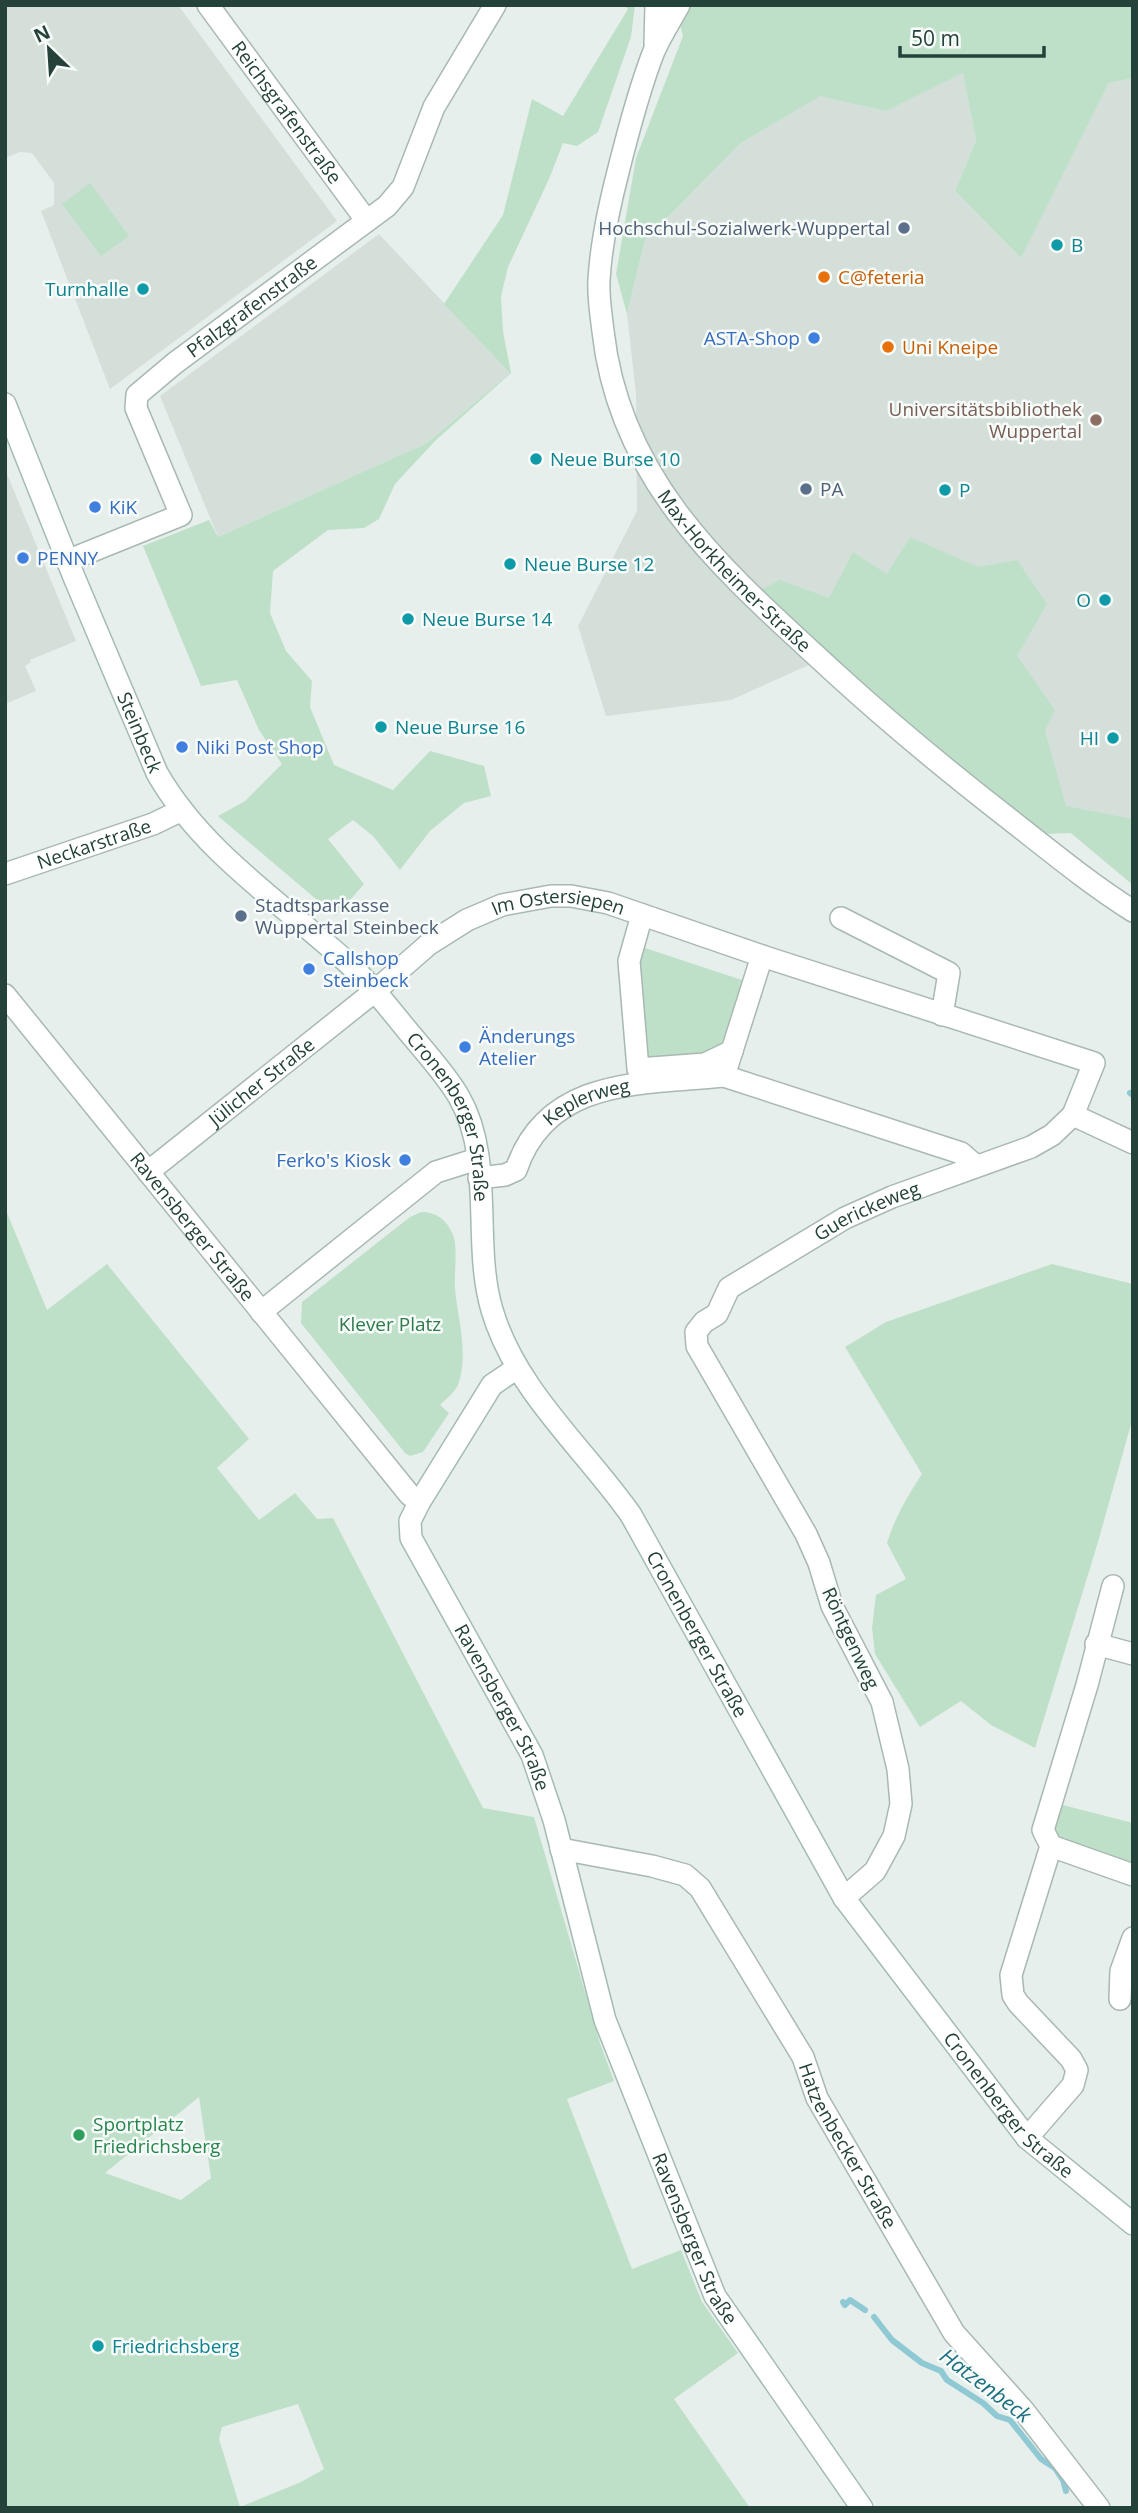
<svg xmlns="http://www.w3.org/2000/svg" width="1138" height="2513" viewBox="0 0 1138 2513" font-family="'Open Sans',sans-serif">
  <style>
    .built { fill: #d4dfda }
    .green { fill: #bfe0c8; fill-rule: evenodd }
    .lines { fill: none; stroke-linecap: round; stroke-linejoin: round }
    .stream { stroke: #8ec9d4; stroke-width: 6 }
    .street-casing { stroke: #a8b8b2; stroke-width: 24 }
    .secondary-casing { stroke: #a4bbb3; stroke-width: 24 }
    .street { stroke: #fff; stroke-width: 21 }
    .secondary { stroke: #fff; stroke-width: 21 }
    .service-dot { fill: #5c6f8a; stroke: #f7fbf9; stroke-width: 2.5 }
    .culture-dot { fill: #0f9aa8; stroke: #f7fbf9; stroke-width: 2.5 }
    .food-dot { fill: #e8710a; stroke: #f7fbf9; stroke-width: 2.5 }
    .shop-dot { fill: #3f7fe0; stroke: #f7fbf9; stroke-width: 2.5 }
    .education-dot { fill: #8d6e63; stroke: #f7fbf9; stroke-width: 2.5 }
    .leisure-dot { fill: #2e9e5b; stroke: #f7fbf9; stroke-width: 2.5 }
    .labels { text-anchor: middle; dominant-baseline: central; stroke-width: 5; stroke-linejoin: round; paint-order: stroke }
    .street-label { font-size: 19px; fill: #24423a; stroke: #f7fbf9 }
    .service-label { font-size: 19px; fill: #4e5e75; stroke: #f7fbf9; text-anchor: start }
    .culture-label { font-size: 19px; fill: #0d838f; stroke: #f7fbf9; text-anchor: start }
    .food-label { font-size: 19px; fill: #c56008; stroke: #f7fbf9; text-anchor: start }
    .shop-label { font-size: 19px; fill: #366cbe; stroke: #f7fbf9; text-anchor: start }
    .education-label { font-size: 19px; fill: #785e54; stroke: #f7fbf9; text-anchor: end }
    .park-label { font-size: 19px; fill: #2d7a4b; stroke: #f7fbf9 }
    .leisure-label { font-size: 19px; fill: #27864d; stroke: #f7fbf9; text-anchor: start }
    .water-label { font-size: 21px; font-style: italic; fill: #1c6f80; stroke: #f7fbf9 }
  </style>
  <rect width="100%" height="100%" fill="#e6efeb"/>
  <g class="built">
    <polygon points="5,5 178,5 337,221 110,389 41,211 54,205 54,183 32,153 20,152 5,158"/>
    <polygon points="963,72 976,140 955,191 1021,258 1109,83 1133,78 1133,885 849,647 731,700 606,716 578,626 637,511 636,394 627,314 645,240 741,143 820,95 886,111"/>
    <polygon points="379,234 510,373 427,443 218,537 160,396"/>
    <polygon points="5,474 7,474 76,641 30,660 31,662 25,666 36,691 5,704"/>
  </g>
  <g class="green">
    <polygon points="623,5 635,5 631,37 598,132 577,146 563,143 549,179 508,267 501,296 503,331 511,373 436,440 395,484 379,519 364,528 328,530 273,571 270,613 286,651 312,681 310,707 334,765 393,790 430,751 484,766 491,796 464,803 430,831 400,870 373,836 353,820 328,839 364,884 336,916 218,816 245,801 282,764 259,730 237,680 201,686 143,546 209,520 218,537 427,443 510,373 444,304 503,215 532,99 563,116 628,9"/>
    <polygon points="675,5 1133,5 1133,78 1109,83 1021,258 955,191 976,140 963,73 886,111 820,96 741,143 645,240 627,314 616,274 636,158 683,36"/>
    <polygon points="90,183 129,236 101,256 62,204"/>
    <polygon points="910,537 978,567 1017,560 1047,604 1017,656 1055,710 1045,731 1066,806 1133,819 1133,885 1071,833 1044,834 958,769 758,591 780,580 829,598 853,552 887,574"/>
    <path d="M642 947 748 982C744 994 734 1033 729 1041 713 1063 669 1066 646 1058L636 978Z"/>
    <path d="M5 1208 47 1310 107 1264 249 1439 217 1468 259 1520 295 1493 317 1519 333 1518 483 1808 534 1817 600 2043 614 2081 567 2099 632 2269 681 2250 702 2302 738 2353 674 2399 750 2508H5ZM199 2097 211 2178 181 2200 105 2173ZM298 2404 324 2469 301 2482 240 2507 219 2439 222 2427Z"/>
    <path d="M421 1212C437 1212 447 1220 453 1235 458 1247 454 1274 455 1289 458 1320 469 1354 458 1385 455 1392 446 1399 440 1405L449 1413 423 1452 410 1456 405 1453 301 1323 302 1302 410 1217Z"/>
    <path d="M1052 1264 1133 1284V1417L1098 1542 1035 1748 991 1725 961 1701 920 1727 875 1654 872 1628 876 1595 906 1579 887 1543C895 1517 907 1497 922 1474L845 1347 886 1322Z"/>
    <polygon points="1059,1804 1133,1823 1133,1881 1063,1855 1053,1824"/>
  </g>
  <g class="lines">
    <g class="stream">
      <polyline points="1130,1093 1133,1095"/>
      <polyline points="843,2302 845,2305 850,2300 865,2310"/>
      <polyline points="874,2317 892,2340 922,2363 941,2371 947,2380 983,2403 997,2416 1010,2420 1041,2459 1055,2468 1063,2480 1066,2491"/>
    </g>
    <g class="street-casing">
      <g id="street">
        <path id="s1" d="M208 5 366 220"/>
        <path id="s2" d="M679 5C671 20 661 35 654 51 639 89 628 132 618 172 609 207 601 244 599 280 598 297 601 314 603 331 620 486 729 575 836 674 894 727 955 777 1017 825 1055 855 1092 885 1133 911"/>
        <polyline points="655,44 656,5"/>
        <path id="s3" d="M67 561 181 515 136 408 137 395 175 363 387 206 403 187 434 107 495 5"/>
        <path id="s4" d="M5 874 153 824 182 810"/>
        <polyline points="642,915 629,961 638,1069 705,1064 732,1051"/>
        <polyline points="841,918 949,973 942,1015"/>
        <polyline points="762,956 724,1076 961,1153 976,1166"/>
        <path id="s5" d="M5 995 409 1494 419 1503"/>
        <path id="s6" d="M148 1172 375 991 429 944 467 920 502 905 551 896H571L608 903 762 956 1094 1063 1073 1115 1133 1143"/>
        <path id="s7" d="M479 1178 505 1175 516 1170C547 1077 643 1084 724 1076"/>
        <polyline points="261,1312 436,1172 477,1159"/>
        <polyline points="1096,1644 1133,1654"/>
        <polyline points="1051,1846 1133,1875"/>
        <path id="s8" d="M561 1849 652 1866 685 1875 700 1888 803 2057 817 2098 954 2333 1024 2411 1099 2508"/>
        <path id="s9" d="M844 1898 875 1871 894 1836 901 1804 898 1769 882 1702 832 1606 819 1563 806 1534 697 1346 696 1332 704 1322 717 1314 729 1288 845 1218 892 1197 1031 1147 1052 1135 1073 1115"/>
        <polyline points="1120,1999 1121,1971 1133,1938"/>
        <polyline points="1027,2138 1073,2085 1077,2070 1071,2059 1018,2003 1013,1995 1011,1975 1051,1846 1043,1830 1087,1685 1113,1586"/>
      </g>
    </g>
    <g class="secondary-casing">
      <g id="secondary">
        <path id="s10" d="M5 404 74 577 157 773C202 852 282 903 348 963 370 983 388 1007 407 1030 425 1052 445 1073 459 1097 495 1159 472 1243 492 1310 516 1391 584 1448 631 1515L844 1898 1027 2138 1133 2224"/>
        <path id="s11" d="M517 1368 492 1385 419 1503 410 1521 411 1538 532 1755 554 1820 605 2020 715 2296 862 2508"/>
      </g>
    </g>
    <use href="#street" class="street"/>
    <use href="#secondary" class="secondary"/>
  </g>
  <g class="service-dot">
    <circle cx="904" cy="228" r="7"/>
    <circle cx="806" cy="489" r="7"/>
    <circle cx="241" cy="916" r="7"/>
  </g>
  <g class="culture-dot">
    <circle cx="1057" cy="245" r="7"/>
    <circle cx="143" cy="289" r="7"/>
    <circle cx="536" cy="459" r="7"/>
    <circle cx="945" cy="490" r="7"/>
    <circle cx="510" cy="564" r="7"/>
    <circle cx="1105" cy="600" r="7"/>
    <circle cx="408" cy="619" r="7"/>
    <circle cx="381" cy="727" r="7"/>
    <circle cx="1113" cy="738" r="7"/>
    <circle cx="98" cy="2346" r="7"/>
  </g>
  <g class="food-dot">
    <circle cx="824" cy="277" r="7"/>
    <circle cx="888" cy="347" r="7"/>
  </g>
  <g class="shop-dot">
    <circle cx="814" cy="338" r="7"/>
    <circle cx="95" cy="507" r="7"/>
    <circle cx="23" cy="558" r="7"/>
    <circle cx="182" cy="747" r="7"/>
    <circle cx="309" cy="969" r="7"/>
    <circle cx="465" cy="1047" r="7"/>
    <circle cx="405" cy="1160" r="7"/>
  </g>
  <circle class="education-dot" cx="1096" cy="420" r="7"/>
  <circle class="leisure-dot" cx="79" cy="2135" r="7"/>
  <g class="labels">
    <g class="street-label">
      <text stroke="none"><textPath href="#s1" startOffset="133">Reichsgrafenstraße</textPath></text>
      <text stroke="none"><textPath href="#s3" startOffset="397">Pfalzgrafenstraße</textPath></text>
      <text stroke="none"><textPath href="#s2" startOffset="620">Max-Horkheimer-Straße</textPath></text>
      <text stroke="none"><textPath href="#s10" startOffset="355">Steinbeck</textPath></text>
      <text stroke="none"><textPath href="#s4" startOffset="94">Neckarstraße</textPath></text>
      <text stroke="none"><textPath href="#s6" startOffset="502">Im Ostersiepen</textPath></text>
      <text stroke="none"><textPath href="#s6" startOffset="145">Jülicher Straße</textPath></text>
      <text stroke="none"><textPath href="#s7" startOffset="142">Keplerweg</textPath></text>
      <text stroke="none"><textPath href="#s10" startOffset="859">Cronenberger Straße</textPath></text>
      <text stroke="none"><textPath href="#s9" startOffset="849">Guerickeweg</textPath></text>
      <text stroke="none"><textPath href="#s5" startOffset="298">Ravensberger Straße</textPath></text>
      <text stroke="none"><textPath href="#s10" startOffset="1447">Cronenberger Straße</textPath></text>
      <text transform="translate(851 1638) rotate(65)">Röntgenweg</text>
      <text stroke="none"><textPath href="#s11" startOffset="399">Ravensberger Straße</textPath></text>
      <text stroke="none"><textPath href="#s10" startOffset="2014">Cronenberger Straße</textPath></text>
      <text stroke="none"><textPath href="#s8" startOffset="444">Hatzenbecker Straße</textPath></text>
      <text stroke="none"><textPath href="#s11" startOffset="966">Ravensberger Straße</textPath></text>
    </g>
    <g class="service-label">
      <text x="890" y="228" text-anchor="end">Hochschul-Sozialwerk-Wuppertal</text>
      <text x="820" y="489">PA</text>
      <text x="255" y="905">Stadtsparkasse<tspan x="255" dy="22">Wuppertal Steinbeck</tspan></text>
    </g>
    <g class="culture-label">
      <text x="1071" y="245">B</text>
      <text x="129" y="289" text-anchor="end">Turnhalle</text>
      <text x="550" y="459">Neue Burse 10</text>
      <text x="959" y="490">P</text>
      <text x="524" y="564">Neue Burse 12</text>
      <text x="1091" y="600" text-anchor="end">O</text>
      <text x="422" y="619">Neue Burse 14</text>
      <text x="395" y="727">Neue Burse 16</text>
      <text x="1099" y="738" text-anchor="end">HI</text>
      <text x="112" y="2346">Friedrichsberg</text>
    </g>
    <g class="food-label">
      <text x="838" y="277">C@feteria</text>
      <text x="902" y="347">Uni Kneipe</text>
    </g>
    <g class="shop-label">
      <text x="800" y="338" text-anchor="end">ASTA-Shop</text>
      <text x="109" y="507">KiK</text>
      <text x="37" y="558">PENNY</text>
      <text x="196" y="747">Niki Post Shop</text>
      <text x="323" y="958">Callshop<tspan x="323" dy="22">Steinbeck</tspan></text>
      <text x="479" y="1036">Änderungs<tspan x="479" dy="22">Atelier</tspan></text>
      <text x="391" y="1160" text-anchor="end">Ferko's Kiosk</text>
    </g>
    <g class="education-label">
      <text x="1082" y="409">Universitätsbibliothek<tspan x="1082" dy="22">Wuppertal</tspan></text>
    </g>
    <g class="park-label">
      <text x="390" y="1324">Klever Platz</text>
    </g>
    <g class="leisure-label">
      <text x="93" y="2124">Sportplatz<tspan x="93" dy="22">Friedrichsberg</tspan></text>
    </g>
    <g class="water-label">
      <text transform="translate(986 2385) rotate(37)">Hatzenbeck</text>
    </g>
  </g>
  <rect width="1138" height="2513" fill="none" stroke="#24423a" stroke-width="14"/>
  <g transform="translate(49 49) rotate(335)" stroke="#f7fbf9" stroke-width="5" paint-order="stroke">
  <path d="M0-5L12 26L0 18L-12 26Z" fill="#24423a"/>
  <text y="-10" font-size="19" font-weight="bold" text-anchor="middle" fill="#24423a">N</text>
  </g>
  <path d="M900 46v10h144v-10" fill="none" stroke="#24423a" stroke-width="3.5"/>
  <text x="911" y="46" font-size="21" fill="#24423a" stroke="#f7fbf9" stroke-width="5" paint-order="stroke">50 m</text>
</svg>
